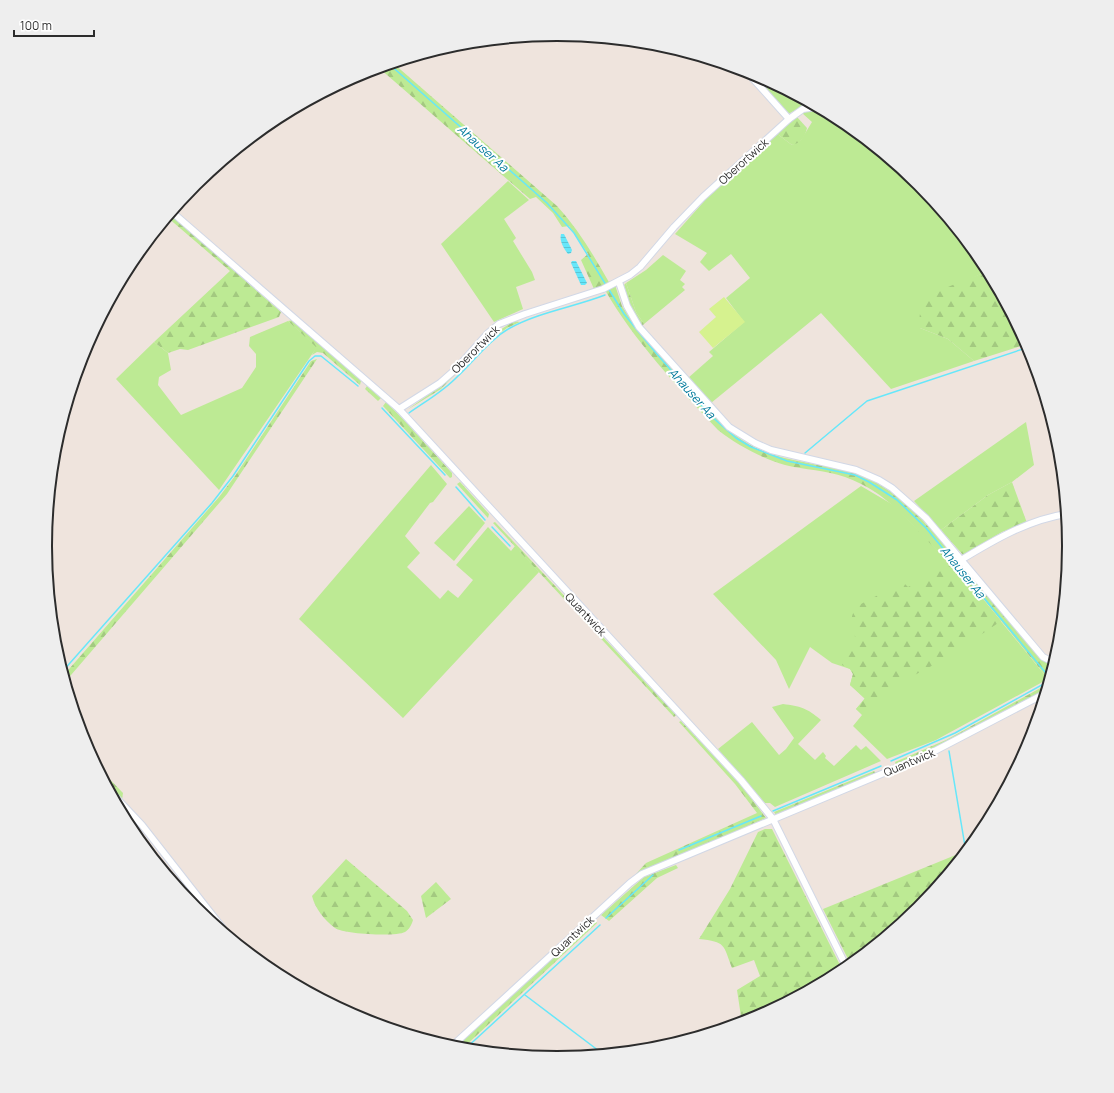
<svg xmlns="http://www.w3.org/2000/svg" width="1114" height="1093" viewBox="0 0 1114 1093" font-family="Manrope,sans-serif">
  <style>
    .grass { fill: #bdea94 }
    .forest { fill: url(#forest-firs) }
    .pitch { fill: #d6f28f }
    .water { fill: url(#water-rules) }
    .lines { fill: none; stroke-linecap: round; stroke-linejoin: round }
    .stream { stroke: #66e7fa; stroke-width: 1.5 }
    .minor-casing { stroke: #d2d8e6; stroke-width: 8 }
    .minor { stroke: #fff; stroke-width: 6 }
    .labels { text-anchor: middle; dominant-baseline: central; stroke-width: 4; stroke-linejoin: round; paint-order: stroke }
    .street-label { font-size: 11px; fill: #2c2c2c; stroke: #fff }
    .water-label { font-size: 12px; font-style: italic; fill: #037b9c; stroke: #fff }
    .rim { fill: none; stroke: #2c2c2c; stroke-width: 2 }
  </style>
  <defs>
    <pattern id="forest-firs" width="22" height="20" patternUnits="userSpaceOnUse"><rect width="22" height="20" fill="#bdea94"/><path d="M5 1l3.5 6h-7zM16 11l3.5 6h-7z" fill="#a3c980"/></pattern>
    <pattern id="water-rules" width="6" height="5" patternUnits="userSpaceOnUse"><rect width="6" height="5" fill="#66e7fa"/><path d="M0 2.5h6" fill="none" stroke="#59c6d6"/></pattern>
  </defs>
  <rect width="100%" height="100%" fill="#efe4dd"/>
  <g class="grass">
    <polygon points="769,81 810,103 788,114 764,86"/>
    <polygon points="821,109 842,121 920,184 983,262 988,271 936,294 920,328 948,339 974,361 891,389 821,313 711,403 688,378 713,356 709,352 744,322 726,298 750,278 731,254 709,271 700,262 707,253 675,234 707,198 776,133 792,145 801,140 812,122 802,113"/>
    <polygon points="508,181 529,200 504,219 516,238 513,241 532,272 535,280 516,287 523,309 494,322 441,244"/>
    <polygon points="663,255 686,271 680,280 685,284 682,287 685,290 644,324 636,312 626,283 646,270"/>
    <polygon points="288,321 317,347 219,490 116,379 154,342 168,353 171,370 159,377 158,385 181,415 242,388 256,367 256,354 249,346 250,337"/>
    <polygon points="1026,422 1034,465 1012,482 988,495 941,530 914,501"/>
    <polygon points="431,465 447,484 433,502 430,503 405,536 420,553 407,567 440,599 448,590 458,598 473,580 456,565 488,527 511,551 515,546 539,572 403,718 299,619"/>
    <polygon points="861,486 895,506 940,553 954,564 1048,679 936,740 887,759 853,726 862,715 856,709 865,699 850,685 853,674 850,669 832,663 810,647 789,689 776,660 713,594"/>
    <polygon points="469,506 485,523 454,561 434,543"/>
    <path d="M783 704C800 706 807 708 821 720L798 744 815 760 823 752 826 756 825 758 834 766 856 745 861 750 866 746 881 761 775 807 770 803H765L718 749 752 722 779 755 786 749 794 738 772 707Z"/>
  </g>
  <g class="forest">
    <path d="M393 63 557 206C579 230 594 256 610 284L594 289 581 260 588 254 569 226 562 227 553 213 536 197 530 199 379 68Z"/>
    <path d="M797 117 807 128C805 137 801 143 792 145L776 133Z"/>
    <polygon points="170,214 281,312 279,317 188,350 180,349 168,353 154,342 230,271 167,217"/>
    <path d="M988 271 1027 344 974 361 948 339 920 328C919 321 919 310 924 304 936 288 970 279 988 271Z"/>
    <polygon points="626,283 636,312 644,324 642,326 630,305 624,285"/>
    <path d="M615 285 622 306 631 320C649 343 669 365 688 387 708 409 726 432 752 446 783 462 818 463 851 472 896 485 927 524 955 558L950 562 944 557C910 526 892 494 845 477 826 470 805 470 785 465 761 458 737 445 718 430 677 386 635 342 605 290Z"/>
    <polygon points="293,320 361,381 360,385 323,353 317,352 312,355 316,347 288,321"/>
    <polygon points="514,321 520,322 507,328 484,345 441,389 407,410 439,387 488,338"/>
    <polygon points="317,359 227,494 65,682 63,676 219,497 235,476 311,361"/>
    <polygon points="367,386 381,398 378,401 365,389"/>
    <polygon points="386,402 403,419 452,473 452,477 450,478 383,406"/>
    <polygon points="460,482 489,514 488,518 457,484"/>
    <polygon points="1012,482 1027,523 1002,532 963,555 941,530 988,495"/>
    <polygon points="495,522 676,715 674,717 493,523"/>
    <polygon points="960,560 1054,665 1049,680 955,564"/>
    <path d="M954 564 1001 621 950 656 898 684 877 699 862 714 856 709 865 698 850 685 853 674 850 669 842 665C846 658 854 647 855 640 856 623 845 620 859 605L903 582 908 587Z"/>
    <polygon points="1044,686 1046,690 961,736 896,765 895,762 946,740"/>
    <polygon points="681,721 741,785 766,818 634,876 646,863 757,813 735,784 679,722"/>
    <polygon points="95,764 123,793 122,800 104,782"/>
    <polygon points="874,771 876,773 776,815 774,812"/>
    <path d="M765 829H772L843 971 753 1020 742 1023 737 990 760 976 754 960 732 968C723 944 726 942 699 939L730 889 758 832Z"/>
    <polygon points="963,852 964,855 919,909 851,965 823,909"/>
    <path d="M346 859 407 911 413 920C412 924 409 930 405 932 396 937 343 934 335 928 324 920 315 908 312 896Z"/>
    <polygon points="676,865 678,868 657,878 609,921 601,915 644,877"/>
    <polygon points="436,882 451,899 426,918 421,896"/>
    <polygon points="594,920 597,923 461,1050 454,1048"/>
  </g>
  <polygon class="pitch" points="724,297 745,322 713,348 699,332 716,317 709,309"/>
  <g class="water">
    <path d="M561 234H564L572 250 571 253 568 254C564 249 559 241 561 234Z"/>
    <polygon points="572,261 576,261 587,283 585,285 581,285 571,263"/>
  </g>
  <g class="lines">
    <g class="stream">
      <polyline points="389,64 547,203 574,233 606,285"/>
      <polyline points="608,288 624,314 656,353 710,415 736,438 751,447 787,461 855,475 869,482 897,500 926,528 1050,678"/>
      <polyline points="382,408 445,475"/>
      <path d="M409 413C426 401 444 391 458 376 475 360 489 340 510 328 539 312 574 307 605 295"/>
      <polyline points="805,453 867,401 1029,347"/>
      <polyline points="456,487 485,520"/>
      <polyline points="492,527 510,546"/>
      <polyline points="62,672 212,503 233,476 309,361 315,356 321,356 358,386"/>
      <polyline points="949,751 966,852"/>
      <polyline points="891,761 955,733 1049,681"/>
      <polyline points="773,811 881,766"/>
      <polyline points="679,850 761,816"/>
      <polyline points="606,918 653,875"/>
      <polyline points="525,995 603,1054"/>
      <polyline points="464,1050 600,925"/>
    </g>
    <g class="minor-casing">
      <g id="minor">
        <polyline points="746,71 789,119"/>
        <polyline points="172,212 399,409 741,780 773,819 847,968"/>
        <polyline points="619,282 627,306 639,327 729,427 755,443 771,450 856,470 879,480 892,488 926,518 1043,657 1055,663"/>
        <polyline points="399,409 440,383 457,368 488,333 499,324 525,314 603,289 630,275 640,267 674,227 703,197 789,119 803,109 816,107"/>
        <path d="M961 560C994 540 1028 520 1066 514"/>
        <polyline points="109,790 142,825 232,940"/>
        <polyline points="451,1047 630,883 642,874 927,755 1046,693"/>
      </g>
    </g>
    <use href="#minor" class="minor"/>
  </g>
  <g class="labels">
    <g class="street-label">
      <text transform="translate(743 161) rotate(-42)">Oberortwick</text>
      <text transform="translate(475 349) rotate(-45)">Oberortwick</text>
      <text transform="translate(586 614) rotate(47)">Quantwick</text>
      <text transform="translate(909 762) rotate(-23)">Quantwick</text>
      <text transform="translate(572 936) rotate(-43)">Quantwick</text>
    </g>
    <g class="water-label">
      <text transform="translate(483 148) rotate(42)">Ahauser Aa</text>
      <text transform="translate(692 393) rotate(48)">Ahauser Aa</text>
      <text transform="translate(963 572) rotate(51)">Ahauser Aa</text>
    </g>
  </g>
  <path d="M0 0H1114V1093H0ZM52 546a505 505 0 1 1 1010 0a505 505 0 1 1-1010 0Z" fill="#eee" fill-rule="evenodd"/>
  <path class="rim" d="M52 546a505 505 0 1 1 1010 0a505 505 0 1 1-1010 0Z"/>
  <path d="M14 30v6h80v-6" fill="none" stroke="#2c2c2c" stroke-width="2"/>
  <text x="20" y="30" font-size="12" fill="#2c2c2c" stroke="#ffffff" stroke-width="3" paint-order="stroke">100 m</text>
</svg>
